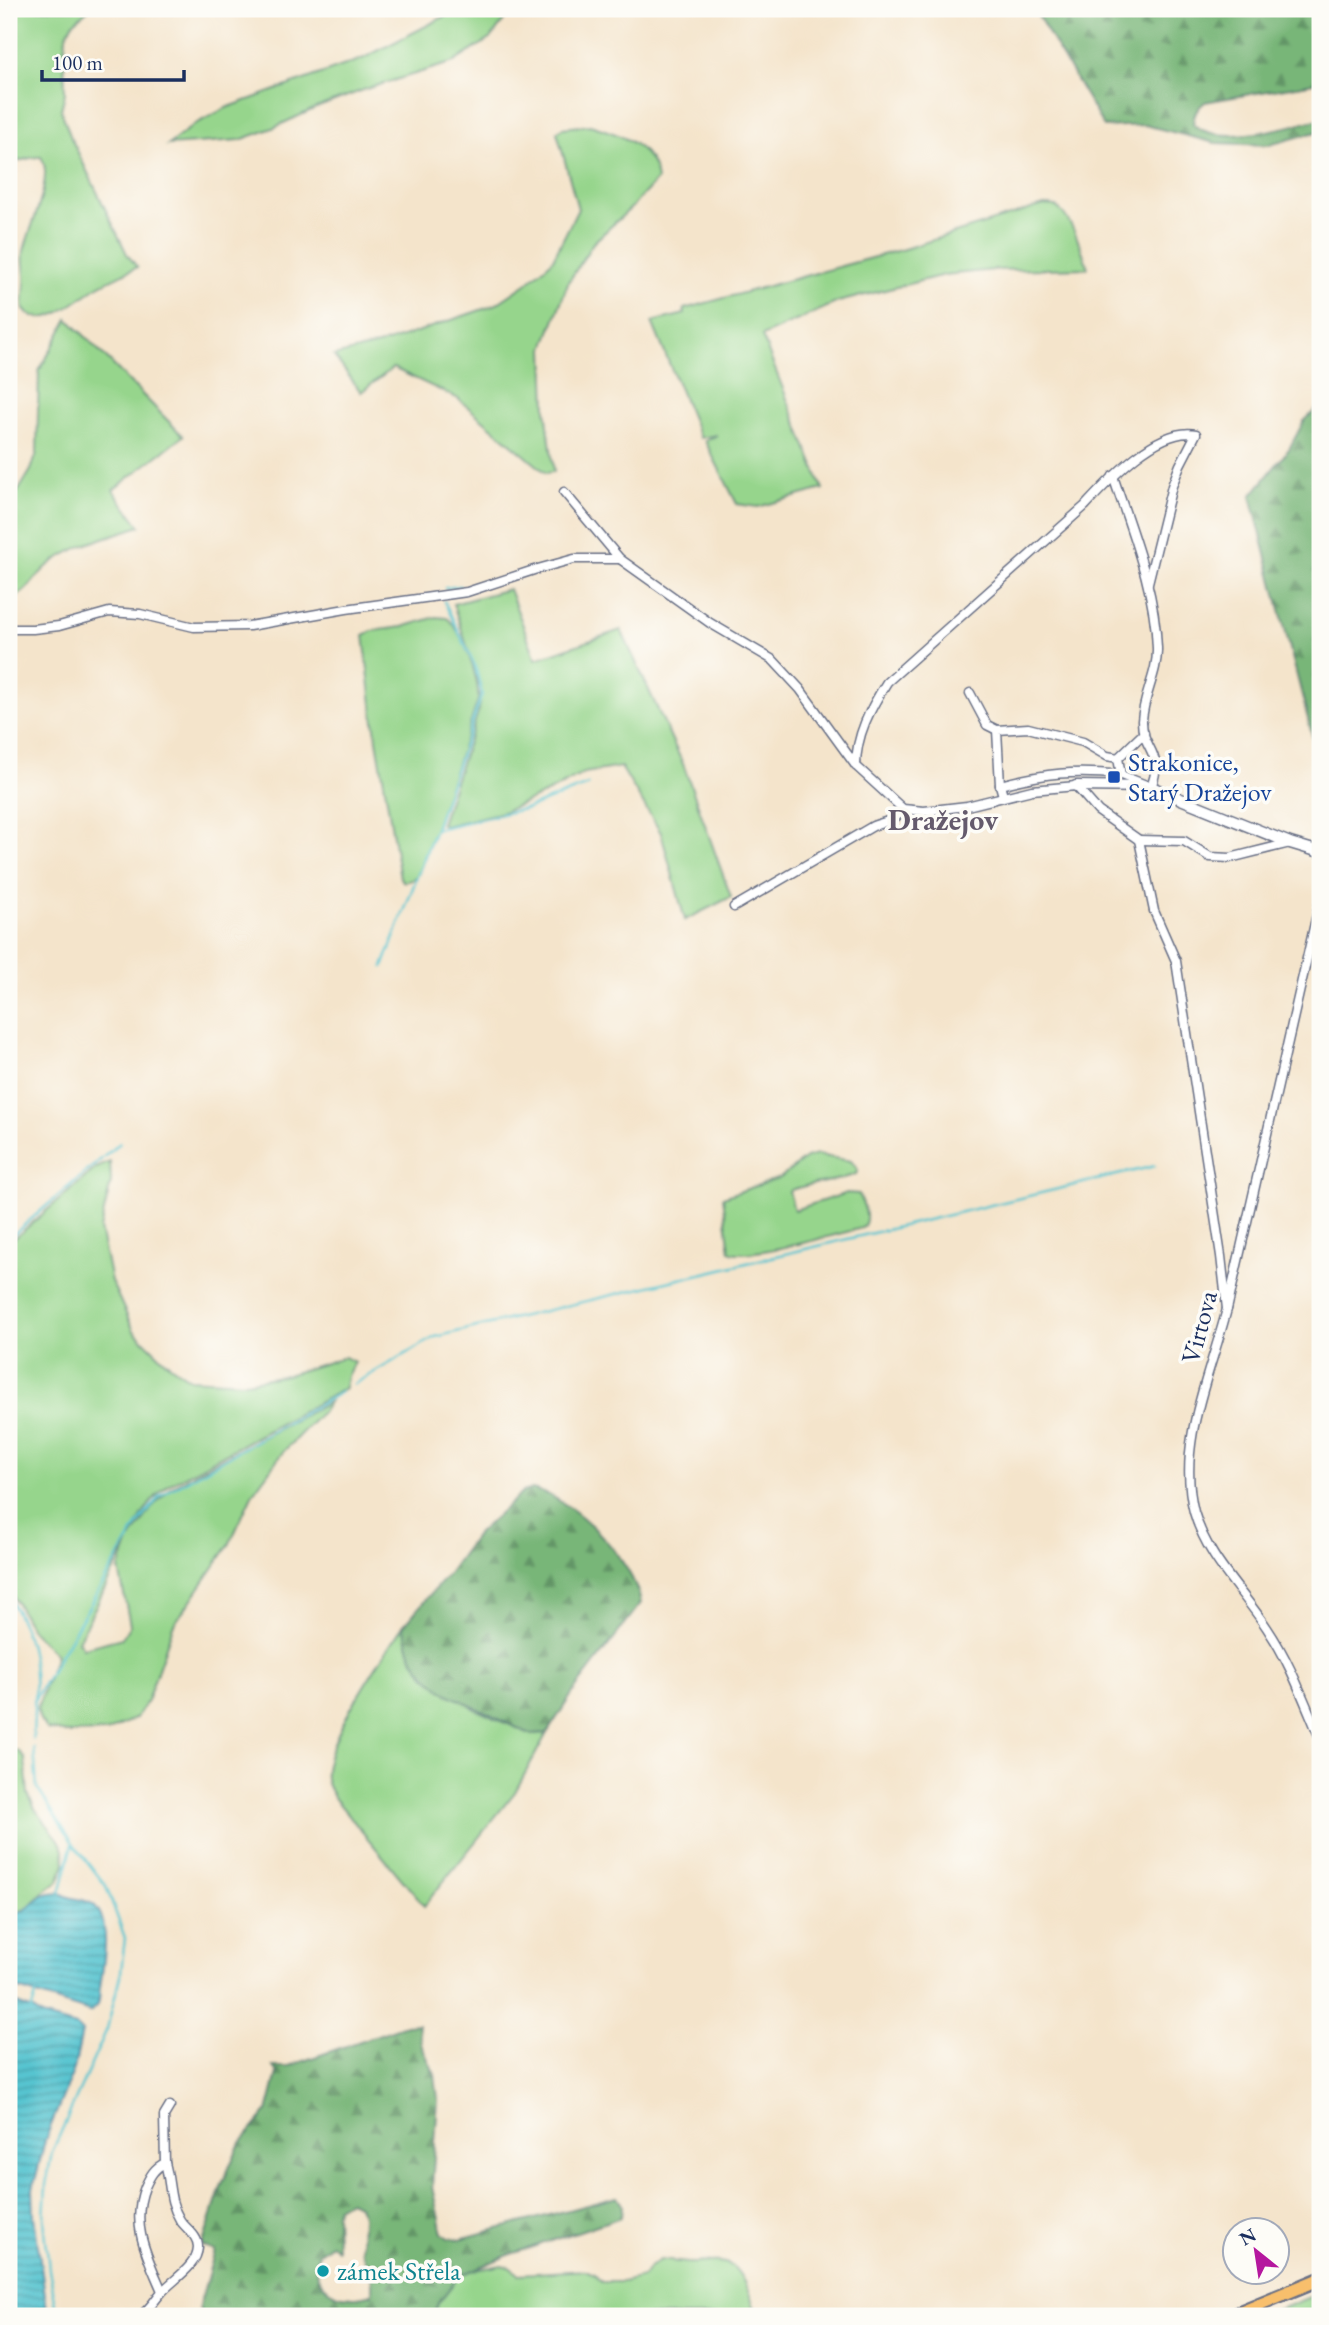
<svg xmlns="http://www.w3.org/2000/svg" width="1329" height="2325" viewBox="0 0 1329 2325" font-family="'EB Garamond',serif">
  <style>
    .green { fill: #96d58c; stroke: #588275; stroke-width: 2; fill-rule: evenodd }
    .forest { fill: url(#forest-firs); stroke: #4a726b; stroke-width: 2; fill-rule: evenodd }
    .water { fill: url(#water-rules); stroke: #397a97; stroke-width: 2 }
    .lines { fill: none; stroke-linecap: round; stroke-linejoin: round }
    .stream { stroke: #57c4d0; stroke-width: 2.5 }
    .minor-casing { stroke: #676e84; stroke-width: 11 }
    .tertiary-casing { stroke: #676e84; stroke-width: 13 }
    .primary-casing { stroke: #676e84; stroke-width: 16 }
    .minor { stroke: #fff; stroke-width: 8 }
    .tertiary { stroke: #fff; stroke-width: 10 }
    .primary { stroke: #f8bf6c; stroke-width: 12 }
    .transit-dot { fill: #1a4fb4; stroke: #fdfcf7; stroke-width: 2.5 }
    .culture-dot { fill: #0f9aa8; stroke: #fdfcf7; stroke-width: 2.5 }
    .labels { text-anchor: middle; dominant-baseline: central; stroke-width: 7; stroke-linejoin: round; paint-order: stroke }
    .transit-label { font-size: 26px; fill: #164399; stroke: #fdfcf7; text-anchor: start }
    .street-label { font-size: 26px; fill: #1b2f5e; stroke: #fdfcf7 }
    .culture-label { font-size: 26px; fill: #0d838f; stroke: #fdfcf7; text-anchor: start }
    .quarter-label { font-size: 30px; font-weight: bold; fill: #655b6d; stroke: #fdfcf7 }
  </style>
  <defs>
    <pattern id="forest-firs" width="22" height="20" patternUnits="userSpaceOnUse" patternTransform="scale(1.75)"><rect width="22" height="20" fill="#78b678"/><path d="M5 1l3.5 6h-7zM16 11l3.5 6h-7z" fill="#629466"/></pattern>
    <pattern id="water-rules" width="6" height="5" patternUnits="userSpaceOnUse" patternTransform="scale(1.75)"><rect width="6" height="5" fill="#57c4d0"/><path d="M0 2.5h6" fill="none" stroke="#47a0ac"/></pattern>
  </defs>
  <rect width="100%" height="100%" fill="#fdfcf7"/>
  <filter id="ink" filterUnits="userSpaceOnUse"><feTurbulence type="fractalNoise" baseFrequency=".0143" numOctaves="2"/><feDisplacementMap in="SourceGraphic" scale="14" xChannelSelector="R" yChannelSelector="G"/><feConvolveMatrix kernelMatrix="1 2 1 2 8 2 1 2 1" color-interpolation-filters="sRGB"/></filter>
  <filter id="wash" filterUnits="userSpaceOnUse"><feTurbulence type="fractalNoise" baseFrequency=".00686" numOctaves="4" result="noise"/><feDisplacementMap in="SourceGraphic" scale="28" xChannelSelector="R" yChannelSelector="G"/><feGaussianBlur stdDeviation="1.57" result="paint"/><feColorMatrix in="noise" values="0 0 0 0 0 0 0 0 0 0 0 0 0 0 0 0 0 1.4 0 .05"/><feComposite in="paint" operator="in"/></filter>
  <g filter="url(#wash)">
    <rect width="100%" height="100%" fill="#f4e4cb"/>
    <g class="green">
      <path d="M9 9H89L72 24 66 36 64 60 65 93 61 110 71 138 127 254 137 267C124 274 110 279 97 287 79 298 45 333 24 310 22 300 25 293 25 283 26 272 22 262 24 251 29 228 55 178 41 157 30 156 20 162 9 163Z"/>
      <polygon points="459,9 501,9 505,19 491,38 454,62 366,89 316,108 273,128 240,140 168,145 195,124 226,108 362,59"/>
      <path d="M590 125C620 134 653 146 657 180L631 208 593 243 568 283 544 348 546 410 554 472 546 473 457 398 393 368 361 392 334 356 382 344 495 305 526 284 552 261 578 209 557 132 562 128Z"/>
      <path d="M1044 205C1048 205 1053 205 1056 207 1071 216 1083 252 1088 268L994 270 944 275 838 302 762 336 823 489 758 507 737 504 705 441 717 435 700 438 652 322 685 314 684 309 904 249Z"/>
      <path d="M68 319 183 436 113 490 140 526C109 537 76 544 49 565 34 577 28 594 9 600V501L19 490 31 470 37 453 39 371Z"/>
      <polygon points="509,589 536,659 621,630 683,764 731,897 685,920 661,833 621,767 584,773 551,791 503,812 445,826 441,824 479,709 481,688 453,604"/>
      <path d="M436 617 447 618C463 631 480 680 478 700L437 824 418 875 412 880 404 882 400 878 374 722 364 635 372 631 402 627Z"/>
      <path d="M817 1155 851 1161 858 1170 856 1174C832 1184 813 1181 789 1191L794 1210 847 1193 859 1194C863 1204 871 1219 862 1228 841 1233 744 1261 730 1251L723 1197 780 1178 806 1158Z"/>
      <path d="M110 1162 111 1182 100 1229 111 1281 134 1331 166 1362 190 1379 245 1382 287 1375 345 1357 354 1362 347 1376 345 1388 170 1484C151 1498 139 1518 131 1539L153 1506 171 1488 197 1472 329 1402 324 1410 283 1452 253 1493 229 1545 173 1626 147 1701 136 1718 107 1732 67 1733 47 1729 40 1720 37 1709 56 1655 32 1631 9 1589V1243L96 1168ZM129 1541 119 1569 130 1625 122 1638 83 1648 78 1641Z"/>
      <path d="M403 1626 412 1657 426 1676 475 1709 530 1734 547 1733 515 1792 424 1906 335 1799C332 1793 326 1785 326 1779 321 1745 383 1656 403 1626Z"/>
      <polygon points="18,1750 25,1759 28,1794 35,1809 59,1840 64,1850 65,1864 58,1881 41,1894 29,1908 9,1915 9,1752"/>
      <path d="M660 2260C669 2261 679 2262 688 2263 702 2264 719 2258 732 2266 744 2274 752 2303 758 2316H433L438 2303 459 2276 465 2272 502 2265 509 2267 519 2274 586 2270 594 2274 601 2282H622L643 2277 648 2268Z"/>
      <polygon points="1320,2293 1320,2316 1262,2316"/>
    </g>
    <g class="forest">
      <path d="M1034 9H1320V82L1205 102C1197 108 1194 114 1193 124 1219 148 1289 126 1320 119V131L1269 145 1215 143 1145 125 1104 127Z"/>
      <polygon points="1320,406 1320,766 1251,496 1289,449 1304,421"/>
      <path d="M532 1489C575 1499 633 1560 641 1603L576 1688 547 1733 530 1734 447 1694 426 1676 412 1657 403 1626 447 1575 476 1535 523 1492Z"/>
      <path d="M418 2024 421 2044 435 2075 438 2099 432 2187 442 2233 448 2238 460 2239 617 2197 622 2205 621 2217 506 2256 459 2276 438 2303 434 2316H201L199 2306 215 2251 202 2246 222 2184 239 2145 267 2112 277 2073 273 2067H286L406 2025ZM349 2201 359 2205 362 2216 361 2250 372 2281V2294C367 2295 360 2297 355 2297 329 2298 308 2279 319 2253L331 2244 337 2249 336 2215 337 2208Z"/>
    </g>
    <g class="water">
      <path d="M60 1892C70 1902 84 1896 95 1906 112 1924 103 1966 100 1987 99 1992 100 2000 98 2004 96 2007 93 2009 90 2012L9 1986V1919C15 1913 23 1912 29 1907 45 1895 36 1894 60 1892Z"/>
      <polygon points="9,2001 33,2010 42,2016 76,2026 82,2032 74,2069 45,2140 33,2189 34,2217 48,2316 9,2316"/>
    </g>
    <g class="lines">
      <g class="stream">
        <polyline points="9,348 16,307"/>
        <polyline points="445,588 460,586"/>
        <polyline points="437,829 528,808 588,785"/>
        <polyline points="383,967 435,829 482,694 475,666 444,601"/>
        <polyline points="9,1238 120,1143"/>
        <polyline points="354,1384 435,1337 1155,1166"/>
        <path d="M9 1598C40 1649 35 1681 33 1739"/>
        <polyline points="34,1700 138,1524 160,1496 341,1392"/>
        <polyline points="34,1748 37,1788 73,1843 60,1893"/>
        <polyline points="31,2012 36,1995"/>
        <polyline points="58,2316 49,2270 44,2219 46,2185 52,2152 107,2029 121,1972 125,1938 106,1886 73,1843"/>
      </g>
    </g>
  </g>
  <g filter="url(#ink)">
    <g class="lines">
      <g class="minor-casing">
        <g id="minor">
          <path d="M1113 476C1131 531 1155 588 1157 648 1158 673 1143 696 1142 721 1142 750 1165 752 1151 787L1121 775"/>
          <polyline points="564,492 620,559 710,623 773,660 800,689 856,766 903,809 924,811 967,806 1032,790 1076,786 1098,811 1139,840 1154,911 1176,961 1221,1256 1227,1309"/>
          <polyline points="9,629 33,629 59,626 109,612 140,614 194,627 249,626 346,609 467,592 534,570 574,559 620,559"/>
          <polyline points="970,693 987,725 997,730"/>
          <path d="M856 766C856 735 870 709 887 682L1085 506C1108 481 1158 426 1196 434L1180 465 1172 486 1148 583"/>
          <path d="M1000 785C1045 773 1074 770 1121 775L1118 758 1144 733"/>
          <polyline points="1003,796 1000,785 997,730 1028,728 1083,742 1107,756 1118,758"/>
          <polyline points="1139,840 1184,841 1210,857 1230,858 1290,843"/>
          <path d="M1320 901C1289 1036 1259 1171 1228 1305 1212 1371 1176 1442 1194 1512 1207 1558 1242 1590 1267 1628 1290 1662 1304 1701 1320 1738"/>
          <path d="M734 907 873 826C884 822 897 820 903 809"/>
          <path d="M162 2291C147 2256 130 2225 145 2187 150 2176 154 2168 165 2163L164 2116 170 2106"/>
          <path d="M140 2316C150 2309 153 2302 161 2293 173 2279 197 2267 198 2247 198 2235 186 2229 180 2220 168 2200 171 2183 165 2163"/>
        </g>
      </g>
      <g class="tertiary-casing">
        <polyline id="tertiary" points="1076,786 1151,787 1290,843 1320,852"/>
      </g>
      <g class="primary-casing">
        <polyline id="primary" points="1230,2316 1320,2279"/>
      </g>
      <use href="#minor" class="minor"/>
      <use href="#tertiary" class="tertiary"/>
      <use href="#primary" class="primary"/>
    </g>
  </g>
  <rect class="transit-dot" x="1107" y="770" width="14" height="14" rx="3.5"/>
  <circle class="culture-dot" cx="323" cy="2271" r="7"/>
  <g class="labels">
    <g class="transit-label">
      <text x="1128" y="762">Strakonice,<tspan x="1128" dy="30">Starý Dražejov</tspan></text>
    </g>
    <g class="street-label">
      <text transform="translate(1199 1327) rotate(-75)">Virtova</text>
    </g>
    <g class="culture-label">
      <text x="337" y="2271">zámek Střela</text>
    </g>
    <g class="quarter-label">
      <text x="943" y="819">Dražejov</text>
    </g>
  </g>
  <rect width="1329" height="2325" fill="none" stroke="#fdfcf7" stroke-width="35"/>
  <g transform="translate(1256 2251) rotate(330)"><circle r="33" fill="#fdfcf7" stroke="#a3aaba" stroke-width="2"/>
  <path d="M0-5L12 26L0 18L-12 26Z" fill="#b5179e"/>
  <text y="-10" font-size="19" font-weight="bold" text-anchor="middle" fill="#1b2f5e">N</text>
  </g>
  <path d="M42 70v10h142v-10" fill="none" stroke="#1b2f5e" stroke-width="3.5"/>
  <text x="52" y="70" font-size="21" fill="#1b2f5e" stroke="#fdfcf7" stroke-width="5" paint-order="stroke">100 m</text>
</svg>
